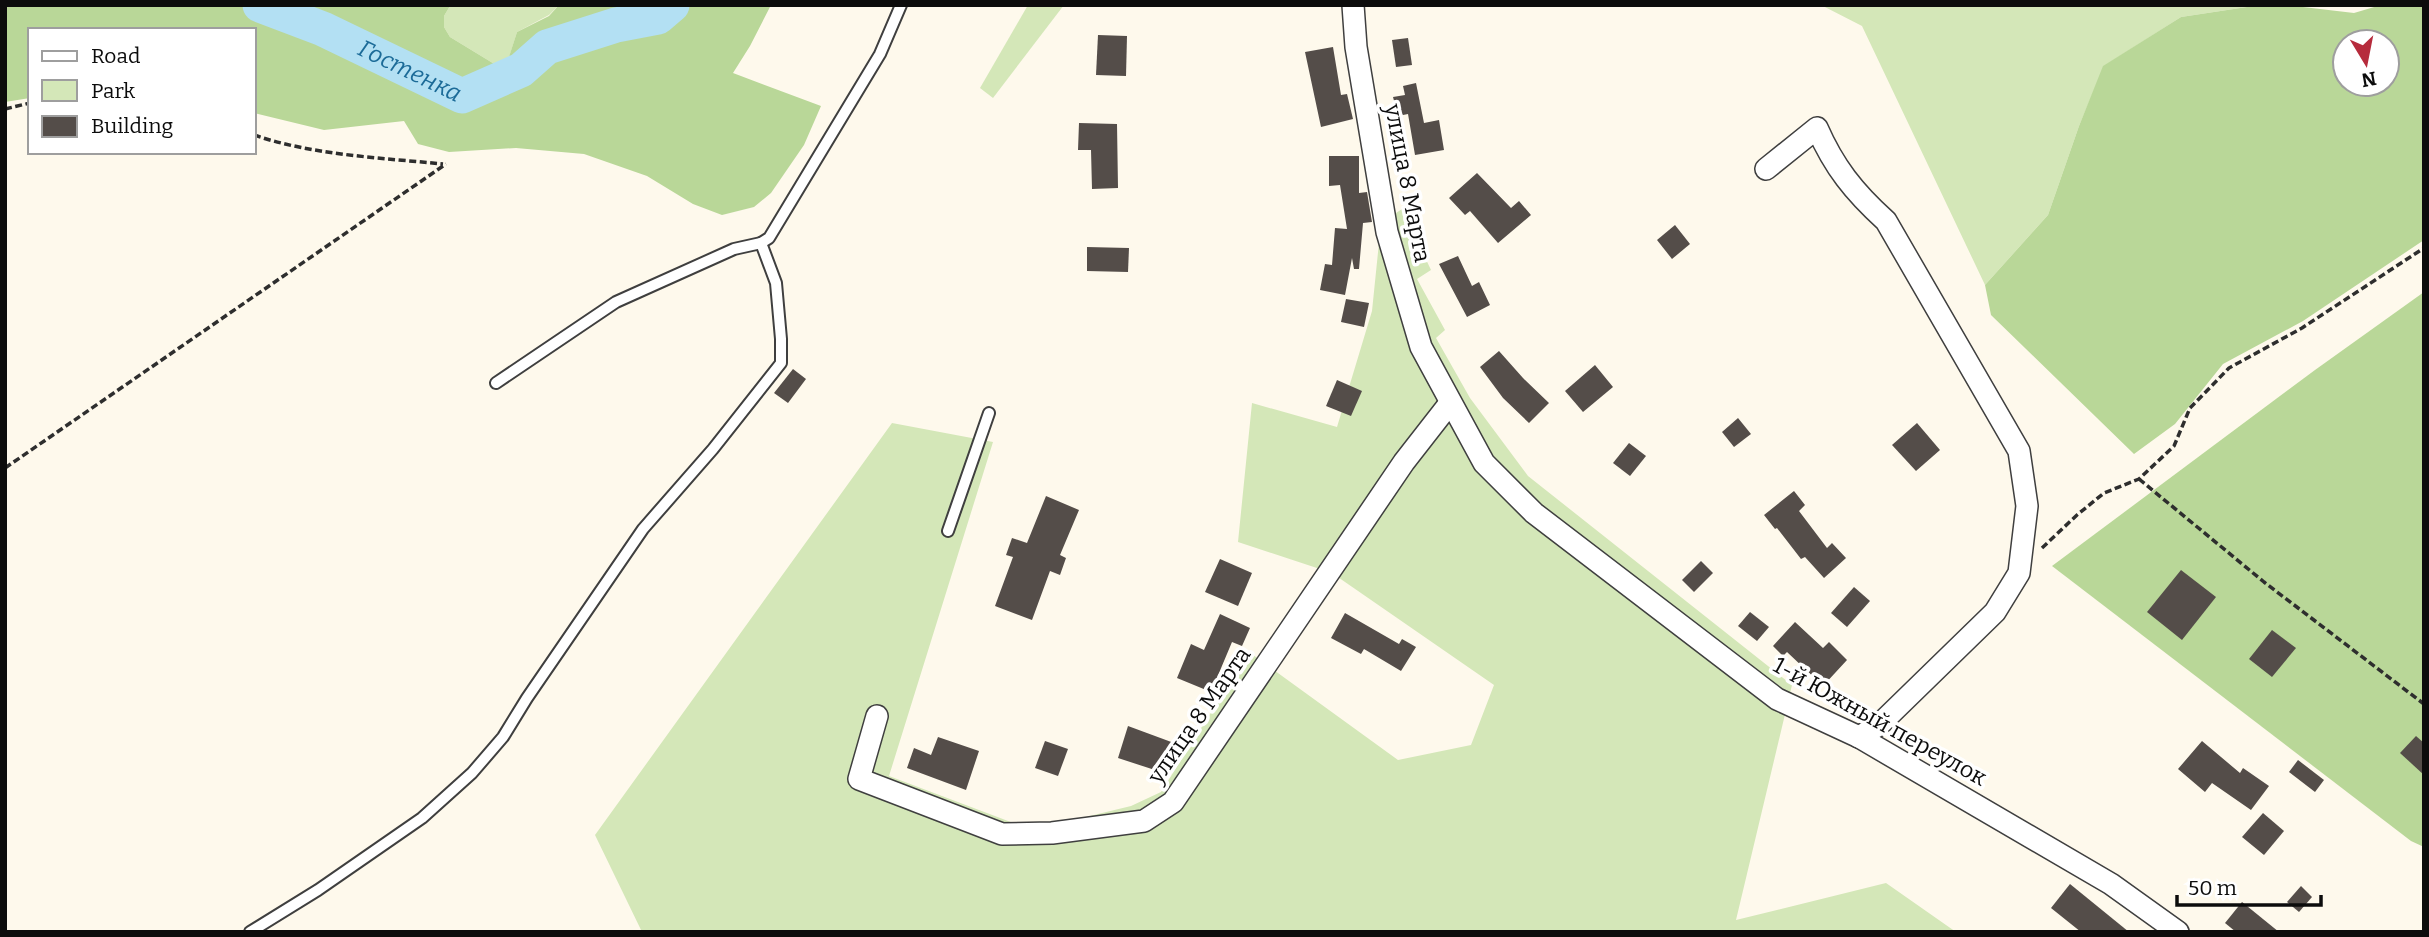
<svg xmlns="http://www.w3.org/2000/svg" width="2429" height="937" viewBox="0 0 2429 937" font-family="Bitter,serif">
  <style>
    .green { fill: #d4e7b8 }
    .forest { fill: #b9d798; fill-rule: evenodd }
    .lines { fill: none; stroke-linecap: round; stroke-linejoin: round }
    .river { stroke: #b3e0f3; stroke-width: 35 }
    .building { fill: #544d49 }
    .lane-casing { stroke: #3f3f3f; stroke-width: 14 }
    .street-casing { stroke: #3f3f3f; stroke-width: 24 }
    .path { stroke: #2e2e2e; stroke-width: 3.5; stroke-dasharray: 7 3.5; stroke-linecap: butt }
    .lane { stroke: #fff; stroke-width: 10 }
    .street { stroke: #fff; stroke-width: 21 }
    .labels { text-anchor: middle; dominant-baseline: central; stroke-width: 7; stroke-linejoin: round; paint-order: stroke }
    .street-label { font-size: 23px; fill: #0c0c0c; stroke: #fff }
    .water-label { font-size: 24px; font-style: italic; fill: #1c6b98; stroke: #fff }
  </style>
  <rect width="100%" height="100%" fill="#fef9ec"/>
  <g class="green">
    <polygon points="453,5 559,5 549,15 517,32 507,64 496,65 450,37 444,27 444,16 450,6"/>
    <polygon points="1028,5 1064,5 993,98 980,88"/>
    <polygon points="1821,5 2260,5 2181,17 2104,66 2079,126 2048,215 1985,285 1862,26"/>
    <polygon points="1402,209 1431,270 1417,279 1445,330 1436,338 1470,398 1528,476 1792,685 1736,920 1886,883 1956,932 642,932 595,835 892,423 993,442 889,776 1032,830 1131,806 1161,792 1249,652 1398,760 1471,745 1494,685 1332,573 1238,542 1252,403 1337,427 1372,311 1381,223"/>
  </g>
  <g class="forest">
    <polygon points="5,5 453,5 450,6 444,16 444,27 450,37 496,65 507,63 517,32 549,16 559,5 771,5 750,46 733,73 821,106 804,145 771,193 754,207 722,215 693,204 647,176 584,154 516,148 449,152 418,144 404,121 324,130 254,113 254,30 30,30 30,98 5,102"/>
    <path d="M2260 5H2285L2354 13 2381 5H2424V240L2303 321 2223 364 2175 424 2134 454 1991 315 1985 285 2048 215 2079 126 2103 66 2181 17ZM2345 42H2387V84H2345Z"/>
    <polygon points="2424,292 2424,847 2411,841 2052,566 2315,370"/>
  </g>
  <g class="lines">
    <path class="river" id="s1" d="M260 5 323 29 462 96 521 70 547 47 616 25 658 17 672 5"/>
  </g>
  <g class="building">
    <polygon points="1098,35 1127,36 1126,76 1096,75"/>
    <polygon points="1408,38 1412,65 1396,67 1392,40"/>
    <polygon points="1333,47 1341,95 1347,94 1353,119 1321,127 1305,52"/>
    <polygon points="1416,83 1424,123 1439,120 1444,150 1415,155 1408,114 1398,116 1393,97 1405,95 1403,86"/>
    <polygon points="1079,123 1117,124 1118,188 1092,189 1091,150 1078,150"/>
    <polygon points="1329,156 1359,156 1359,193 1367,192 1372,222 1363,223 1359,269 1354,269 1352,258 1345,295 1320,290 1325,264 1332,265 1335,228 1347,229 1340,185 1329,186"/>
    <polygon points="1477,173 1511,208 1519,201 1531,215 1498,243 1470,211 1465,215 1449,198"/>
    <polygon points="1675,225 1690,244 1672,259 1657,240"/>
    <polygon points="1087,247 1129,248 1128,272 1087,271"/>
    <polygon points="1458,256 1472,286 1479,282 1490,305 1467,317 1439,264"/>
    <polygon points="1346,299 1369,303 1364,327 1341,322"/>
    <polygon points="1499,351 1523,378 1549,403 1529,423 1503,398 1480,367"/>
    <polygon points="1595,365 1613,387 1583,412 1565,391"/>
    <polygon points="793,369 806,379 788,403 774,393"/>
    <polygon points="1337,380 1362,391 1351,416 1326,406"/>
    <polygon points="1738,418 1751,434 1734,447 1722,432"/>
    <polygon points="1917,423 1940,450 1916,471 1892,445"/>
    <polygon points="1629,443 1646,456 1630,476 1613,463"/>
    <polygon points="1794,491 1805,505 1799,511 1827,548 1832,543 1846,558 1824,578 1805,557 1801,559 1777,528 1775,529 1764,515"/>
    <polygon points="1046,496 1079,510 1060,555 1066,558 1060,575 1050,571 1032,620 995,606 1013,557 1006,555 1012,538 1027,543"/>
    <polygon points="1220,559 1252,573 1238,606 1205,592"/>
    <polygon points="1701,561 1713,573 1694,592 1682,580"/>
    <polygon points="2181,570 2216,597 2182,640 2147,612"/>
    <polygon points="1854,587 1870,601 1847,627 1831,613"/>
    <polygon points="1750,612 1769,627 1757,641 1738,626"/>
    <polygon points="1345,613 1399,644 1402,639 1416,647 1401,671 1364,649 1361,654 1331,638"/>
    <polygon points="1220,614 1250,628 1242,646 1232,642 1211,692 1177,678 1191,644 1204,650"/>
    <polygon points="1795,622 1823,648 1829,642 1847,660 1823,686 1787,652 1783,656 1773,646"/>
    <polygon points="2272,630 2296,648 2272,677 2249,659"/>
    <polygon points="1128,726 1174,743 1164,773 1118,758"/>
    <polygon points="2416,736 2424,743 2424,775 2400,753"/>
    <polygon points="938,737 979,751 966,790 907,768 914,748 931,755"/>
    <polygon points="1045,741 1068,749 1058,776 1035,768"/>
    <polygon points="2202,741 2240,773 2243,768 2269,786 2251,810 2212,783 2205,792 2178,769"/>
    <polygon points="2298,760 2324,780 2315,792 2289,772"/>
    <polygon points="2263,813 2284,831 2264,855 2242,837"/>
    <polygon points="2070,884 2129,932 2081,932 2051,908"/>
    <polygon points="2301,886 2312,897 2299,912 2287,902"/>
    <polygon points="2242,902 2279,932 2236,932 2225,923"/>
  </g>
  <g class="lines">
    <g class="lane-casing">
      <g id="lane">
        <polyline points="496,383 616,302 734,249 761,243"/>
        <polyline points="948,531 989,413"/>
        <polyline points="250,932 318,890 422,818 472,773 503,737 527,698 643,529 713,449 781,363 781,339 776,283 761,243 769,238 880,54 901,5"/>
      </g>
    </g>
    <g class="street-casing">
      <g id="street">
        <polyline points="1353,5 1356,47 1387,232 1421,347 1484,463 1534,513 1777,699 1859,737 2111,884 2178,932"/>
        <path d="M1766 169 1817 128C1834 167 1854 192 1886 221L2019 451 2027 506 2019 573 1995 612 1879 725 1859 737"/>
        <polyline points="877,716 859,779 1002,834 1052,833 1144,821 1173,802 1404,462 1450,403"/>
      </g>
    </g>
    <g class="path">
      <polyline points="5,109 30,103"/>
      <path d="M254 135C312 155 382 158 443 164"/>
      <polyline points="5,468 446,164"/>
      <polyline points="2139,479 2264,582 2424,704"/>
      <polyline points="2042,548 2077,515 2104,493 2139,479 2174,446 2190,408 2229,368 2302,328 2424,248"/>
    </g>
    <use href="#lane" class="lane"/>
    <use href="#street" class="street"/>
  </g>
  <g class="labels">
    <g class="street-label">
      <text transform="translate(1408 183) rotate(79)">улица 8 Марта</text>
      <text transform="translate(1199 715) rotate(-55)">улица 8 Марта</text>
      <text transform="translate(1880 721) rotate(29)">1-й Южный переулок</text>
    </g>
    <g class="water-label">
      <text stroke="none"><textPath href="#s1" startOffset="164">Гостенка</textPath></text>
    </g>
  </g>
  <rect width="2429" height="937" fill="none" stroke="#0c0c0c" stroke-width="14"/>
  <rect x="28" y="28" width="228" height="126" fill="#ffffff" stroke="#9e9e9e" stroke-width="2"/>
  <rect x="42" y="51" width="35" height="10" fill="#ffffff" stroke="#9e9e9e" stroke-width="2"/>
  <text x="91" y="63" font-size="21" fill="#0c0c0c">Road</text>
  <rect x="42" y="80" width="35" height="21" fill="#d4e7b8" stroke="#9e9e9e" stroke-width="2"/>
  <text x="91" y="98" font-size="21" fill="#0c0c0c">Park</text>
  <rect x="42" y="116" width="35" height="21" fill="#544d49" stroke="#9e9e9e" stroke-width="2"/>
  <text x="91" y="133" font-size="21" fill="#0c0c0c">Building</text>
  <g transform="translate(2366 63) rotate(170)"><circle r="33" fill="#ffffff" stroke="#9e9e9e" stroke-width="2"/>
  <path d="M0-5L12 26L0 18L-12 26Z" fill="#b62b3c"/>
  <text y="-10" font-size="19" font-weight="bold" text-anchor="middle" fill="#0c0c0c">N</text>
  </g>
  <path d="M2177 895v10h144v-10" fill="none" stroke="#0c0c0c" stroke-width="3.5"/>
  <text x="2188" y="895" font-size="21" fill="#0c0c0c" stroke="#ffffff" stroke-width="5" paint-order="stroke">50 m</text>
</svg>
